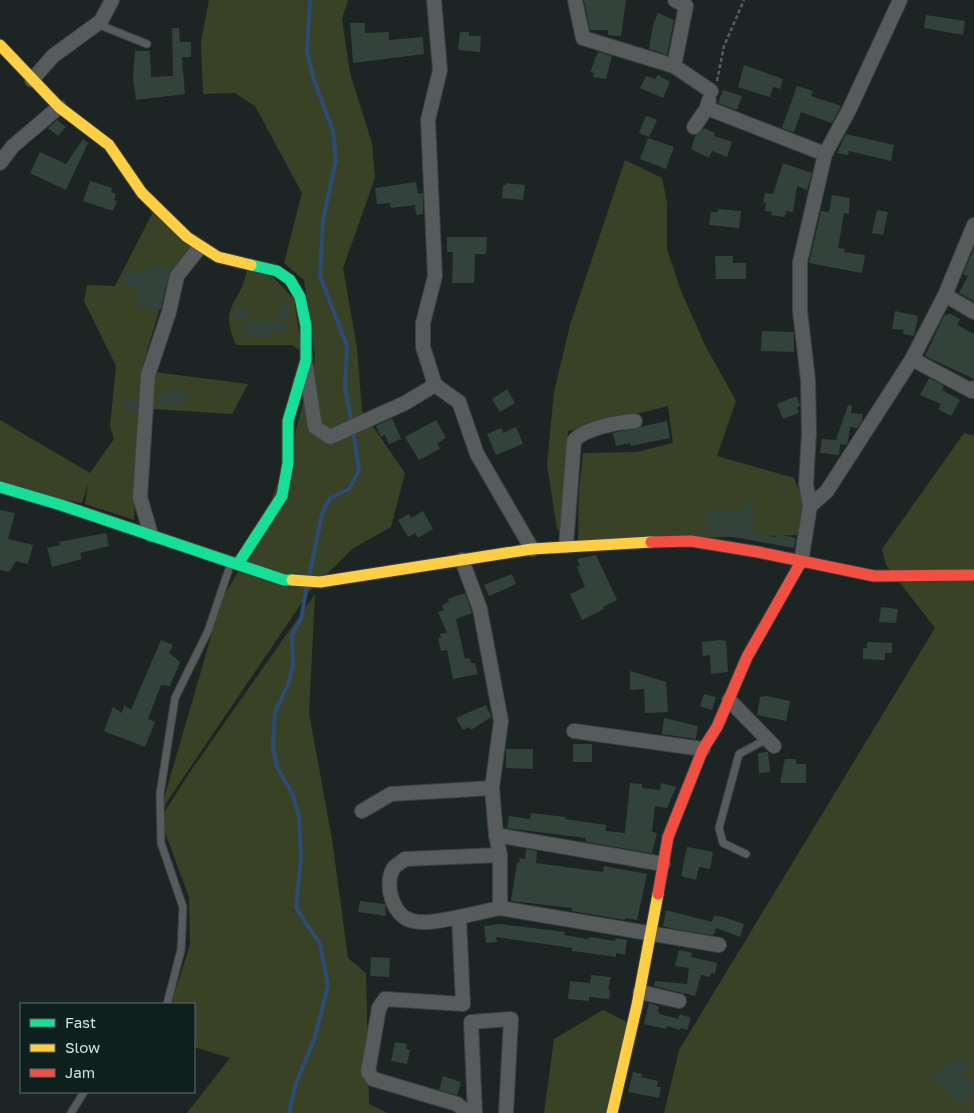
<svg xmlns="http://www.w3.org/2000/svg" width="974" height="1113" viewBox="0 0 974 1113" font-family="'Golos Text',sans-serif">
  <style>
    .green { fill: #3a4225 }
    .lines { fill: none; stroke-linecap: round; stroke-linejoin: round }
    .stream { stroke: #2b4c77; stroke-width: 4 }
    .building { fill: #34423c }
    .lane-casing { stroke: #3b4241; stroke-width: 9 }
    .street-casing { stroke: #3b4241; stroke-width: 16 }
    .fast-casing { stroke: #3b4241; stroke-width: 13 }
    .slow-casing { stroke: #3b4241; stroke-width: 13 }
    .jam-casing { stroke: #3b4241; stroke-width: 13 }
    .path { stroke: #585c5c; stroke-width: 2.5; stroke-dasharray: 4 2.5; stroke-linecap: butt }
    .lane { stroke: #585b5b; stroke-width: 7 }
    .street { stroke: #585b5b; stroke-width: 14 }
    .fast { stroke: #16e098; stroke-width: 11 }
    .slow { stroke: #ffcf43; stroke-width: 11 }
    .jam { stroke: #f24e42; stroke-width: 11 }
  </style>
  <rect width="100%" height="100%" fill="#1c2524"/>
  <g class="green">
    <polygon points="209,0 348,0 342,19 350,73 372,143 375,178 343,268 357,348 362,411 405,473 391,527 352,549 309,592 160,812 222,599 258,538 293,441 315,357 304,280 284,263 302,193 255,106 235,93 203,94 201,42"/>
    <polygon points="625,160 662,178 667,203 667,249 681,291 705,345 736,401 717,456 794,478 805,507 802,535 578,541 579,490 583,453 636,452 673,443 668,406 568,431 564,530 557,530 547,464 554,392 570,325"/>
    <polygon points="153,212 193,248 171,270 142,368 134,520 85,504 88,483 82,503 0,487 0,420 90,473 114,439 110,426 116,366 84,301 87,285 115,286"/>
    <path d="M247 270 273 277 294 299 302 352 292 345H236C218 304 240 306 247 270Z"/>
    <polygon points="154,372 248,384 232,414 153,409"/>
    <polygon points="964,433 974,436 974,1113 664,1113 679,1050 935,628 886,565 882,549"/>
    <polygon points="315,594 309,713 332,839 348,958 366,973 369,1104 388,1113 187,1113 230,1058 194,1047 194,1004 171,1004 190,945 189,897 160,819 190,772"/>
    <polygon points="603,1010 627,1022 606,1113 544,1113 554,1039"/>
  </g>
  <g class="lines">
    <g class="stream">
      <polyline points="310,0 307,52 314,80 333,131 336,160 323,220 320,276 347,346 345,388 352,423"/>
      <polyline points="309,577 322,514 330,498 349,489 359,471 353,430"/>
      <polyline points="289,1113 296,1083 314,1040 328,986 320,944 296,908 301,857 299,817 293,795 277,767 273,747 275,712 288,685 293,665 292,635 301,619 307,586"/>
    </g>
  </g>
  <g class="building">
    <polygon points="584,0 626,0 621,36 608,35 608,30 590,30"/>
    <polygon points="658,13 674,20 667,55 649,49 653,25"/>
    <polygon points="926,15 965,21 963,35 924,28"/>
    <polygon points="350,23 365,23 365,33 389,32 389,40 423,37 424,54 353,63"/>
    <polygon points="172,28 179,28 180,42 191,42 191,57 182,57 185,94 136,100 133,78 135,51 150,51 151,77 173,76"/>
    <polygon points="460,32 469,32 469,36 481,36 480,52 458,50"/>
    <polygon points="598,52 612,56 606,79 593,77 594,73 590,72"/>
    <polygon points="744,65 783,79 780,89 773,87 770,97 738,87"/>
    <polygon points="658,75 670,82 663,98 640,88 646,76 655,79"/>
    <polygon points="797,86 813,91 811,96 841,106 832,123 801,112 794,132 782,128"/>
    <polygon points="723,90 742,96 737,110 718,103"/>
    <polygon points="646,116 657,120 649,137 639,133"/>
    <polygon points="57,120 66,127 58,136 48,128"/>
    <polygon points="704,128 715,133 714,136 732,142 727,157 712,151 709,158 691,149 696,135"/>
    <polygon points="846,134 894,145 891,161 849,151 848,155 837,153"/>
    <polygon points="648,138 674,147 666,169 640,159"/>
    <polygon points="83,139 88,143 66,190 30,173 40,152 66,164"/>
    <polygon points="783,163 812,173 807,190 797,186 793,212 786,211 785,217 771,215 772,212 765,211 766,203 763,202 765,193 773,194"/>
    <polygon points="90,181 112,188 111,192 116,194 114,200 117,201 113,211 83,201"/>
    <polygon points="416,182 418,194 423,193 423,214 416,215 415,205 391,208 390,203 377,204 375,188"/>
    <polygon points="506,183 525,185 523,200 502,198 503,185 506,185"/>
    <polygon points="832,195 850,198 849,214 844,213 838,248 845,249 844,252 865,255 862,273 809,263 821,211 829,212"/>
    <polygon points="718,209 741,211 739,228 709,225 711,212 718,212"/>
    <polygon points="877,210 888,212 883,235 872,233"/>
    <polygon points="447,237 487,237 486,254 475,254 474,283 452,283 453,252 447,252"/>
    <polygon points="974,248 974,301 959,293 968,276 963,274"/>
    <polygon points="715,256 733,256 733,263 746,263 746,279 716,279"/>
    <polygon points="165,264 168,275 161,309 137,307 139,287 124,286 124,272 137,273"/>
    <rect x="279" y="306" width="10" height="14"/>
    <polygon points="235,307 248,308 247,319 234,319"/>
    <polygon points="895,311 918,316 914,336 903,334 904,330 892,329"/>
    <polygon points="949,313 960,319 957,325 974,334 974,379 925,356 945,314 948,315"/>
    <polygon points="244,321 286,321 284,332 271,330 271,337 244,337"/>
    <polygon points="762,331 794,332 794,352 761,351"/>
    <polygon points="929,378 944,386 942,390 960,400 951,416 938,409 941,404 920,395"/>
    <polygon points="507,389 515,403 500,412 492,399"/>
    <polygon points="164,391 186,391 186,406 160,406 161,394 164,394"/>
    <polygon points="796,396 800,405 797,408 799,413 783,419 777,404"/>
    <polygon points="125,399 138,399 137,411 124,410"/>
    <polygon points="848,405 852,406 851,413 863,414 862,421 857,428 850,427 848,442 846,445 840,444 839,455 820,453 822,439 836,440"/>
    <polygon points="392,418 401,439 389,444 385,435 381,437 376,426"/>
    <polygon points="436,420 446,438 437,443 440,449 419,460 405,437"/>
    <polygon points="667,421 670,438 631,446 630,443 616,446 613,433"/>
    <polygon points="516,427 523,444 496,455 487,434 501,428 503,433"/>
    <polygon points="743,503 753,503 753,534 776,537 777,534 796,538 794,548 705,532 707,511 743,512"/>
    <polygon points="0,510 15,513 8,539 33,545 28,564 16,561 9,572 0,570"/>
    <polygon points="423,511 433,529 418,538 415,533 408,537 398,520 409,514 411,518"/>
    <polygon points="106,533 109,546 80,553 82,559 52,567 47,548 60,545 59,542"/>
    <polygon points="596,555 617,600 603,607 604,609 582,620 570,594 585,587 577,567 580,566 577,559"/>
    <polygon points="512,574 516,584 489,596 484,585"/>
    <polygon points="465,593 472,613 456,619 465,659 470,658 471,663 475,663 478,674 453,679 447,650 441,651 438,638 441,638 440,634 447,633 438,612 444,610 442,605 449,602 448,599"/>
    <polygon points="881,607 898,609 896,623 879,622"/>
    <polygon points="161,640 173,645 169,653 180,662 170,686 161,685 148,719 155,722 145,747 104,731 113,707 122,713 124,705 131,710"/>
    <polygon points="721,640 726,641 728,672 711,674 710,655 703,656 702,642"/>
    <polygon points="867,642 892,643 892,653 885,653 885,660 863,659 863,648 867,648"/>
    <polygon points="630,671 666,682 668,712 645,713 644,689 630,690"/>
    <polygon points="704,694 716,697 712,710 700,706"/>
    <polygon points="767,696 790,701 786,721 757,715 760,697"/>
    <polygon points="486,705 491,717 471,730 470,727 463,730 456,718"/>
    <polygon points="664,718 698,726 696,739 662,734"/>
    <rect x="573" y="744" width="19" height="18"/>
    <polygon points="506,749 533,749 533,769 506,768"/>
    <polygon points="768,752 770,772 759,773 758,753"/>
    <polygon points="785,759 796,759 796,764 806,764 806,783 780,783"/>
    <polygon points="630,783 642,784 642,788 660,790 661,783 676,787 667,808 655,806 652,832 657,833 652,853 586,842 586,838 507,828 509,816 530,819 531,813 566,817 565,819 606,825 606,831 625,833"/>
    <polygon points="687,847 713,852 710,869 699,867 696,880 681,876"/>
    <polygon points="526,849 537,851 536,863 603,872 604,866 647,874 637,920 625,918 625,920 572,911 572,908 511,901 517,863 519,863 520,858 525,859"/>
    <polygon points="360,901 385,904 386,916 358,912"/>
    <polygon points="666,910 712,922 714,916 723,917 744,924 740,937 716,928 714,934 711,935 674,929 663,926"/>
    <polygon points="500,924 565,932 564,935 587,939 590,937 615,941 616,938 627,940 625,955 616,953 616,957 581,952 572,951 572,948 496,937 497,942 486,943 484,926"/>
    <polygon points="679,950 692,953 691,957 717,963 715,974 711,973 710,977 701,975 695,996 654,986 655,981 687,984 689,968 675,966"/>
    <polygon points="371,957 390,958 389,977 370,976"/>
    <polygon points="591,975 611,977 608,989 610,990 609,999 589,997 589,1001 568,999 570,981 590,983"/>
    <polygon points="649,1003 658,1006 659,1014 678,1019 680,1014 691,1018 687,1030 681,1028 680,1030 667,1026 666,1029 644,1024"/>
    <polygon points="395,1042 407,1044 406,1049 410,1050 407,1064 391,1061"/>
    <polygon points="963,1058 968,1071 960,1073 974,1087 974,1095 962,1106 933,1078 946,1064"/>
    <polygon points="633,1072 642,1074 641,1077 658,1081 657,1087 661,1087 659,1098 628,1092"/>
    <polygon points="443,1076 461,1082 457,1095 439,1090"/>
  </g>
  <g class="lines">
    <g class="lane-casing">
      <g id="lane">
        <polyline points="97,24 147,44"/>
        <polyline points="746,854 723,843 719,828 739,754 767,739"/>
        <polyline points="167,1004 181,950 183,907 161,843 160,794 175,698 208,631 231,563"/>
        <polyline points="71,1113 84,1092"/>
      </g>
    </g>
    <g class="street-casing">
      <g id="street">
        <polyline points="434,0 440,70 428,120 435,276 423,323 423,347 435,385 459,402 477,454 532,549"/>
        <polyline points="575,0 583,38 674,66 711,91"/>
        <polyline points="674,66 686,6 675,0"/>
        <polyline points="32,80 53,56 101,21 112,0"/>
        <polyline points="707,108 825,154"/>
        <polyline points="694,127 707,108 709,100"/>
        <polyline points="0,163 13,146 59,107"/>
        <polyline points="945,295 974,312"/>
        <polyline points="912,359 972,391 974,388"/>
        <polyline points="306,367 315,427 330,437 405,403 435,385"/>
        <polyline points="810,506 827,491 912,359 945,295 974,225"/>
        <polyline points="151,535 140,497 148,375 169,312 177,276 200,247"/>
        <path d="M566 546 574 441C584 428 619 422 635 421"/>
        <polyline points="462,560 480,609 501,721 492,788 496,835"/>
        <polyline points="801,562 810,506 806,484 809,433 808,380 800,311 800,262 825,154 849,110 900,0"/>
        <polyline points="729,700 774,746"/>
        <polyline points="574,731 703,749"/>
        <polyline points="362,811 391,794 492,788"/>
        <polyline points="663,864 496,835 500,855 500,908 719,945"/>
        <path d="M459 917C444 920 427 924 413 921 393 917 384 886 393 869 395 865 402 862 405 859L500 855"/>
        <polyline points="640,992 679,1001"/>
        <polyline points="468,1113 457,1104 373,1079 368,1072 379,1008 385,999 463,1004 459,917 500,908"/>
        <polyline points="475,1113 471,1022 511,1019 506,1113"/>
      </g>
    </g>
    <g class="fast-casing">
      <g id="fast">
        <polyline points="0,487 61,505 284,580 292,580"/>
        <polyline points="238,564 282,496 288,463 288,421 306,360 306,326 300,297 290,280 277,271 251,265"/>
      </g>
    </g>
    <g class="slow-casing">
      <g id="slow">
        <polyline points="0,45 59,107 109,145 142,193 187,237 218,257 251,265"/>
        <polyline points="292,580 320,582 532,549 651,542"/>
        <polyline points="612,1113 637,1005 658,894"/>
      </g>
    </g>
    <g class="jam-casing">
      <g id="jam">
        <polyline points="651,542 691,541 758,552 874,576 974,575"/>
        <polyline points="658,894 668,837 703,749 717,727 747,657 801,562"/>
      </g>
    </g>
    <polyline class="path" points="717,81 724,46 744,0"/>
    <use href="#lane" class="lane"/>
    <use href="#street" class="street"/>
    <use href="#fast" class="fast"/>
    <use href="#slow" class="slow"/>
    <use href="#jam" class="jam"/>
  </g>
  <rect x="20" y="1003" width="175" height="90" fill="#0e201e" stroke="#5e6d6b"/>
  <rect x="30" y="1019" width="25" height="8" fill="#16e098" stroke="#5e6d6b"/>
  <text x="65" y="1028" font-size="15" fill="#d6e0df">Fast</text>
  <rect x="30" y="1044" width="25" height="8" fill="#ffcf43" stroke="#5e6d6b"/>
  <text x="65" y="1053" font-size="15" fill="#d6e0df">Slow</text>
  <rect x="30" y="1069" width="25" height="8" fill="#f24e42" stroke="#5e6d6b"/>
  <text x="65" y="1078" font-size="15" fill="#d6e0df">Jam</text>
</svg>
